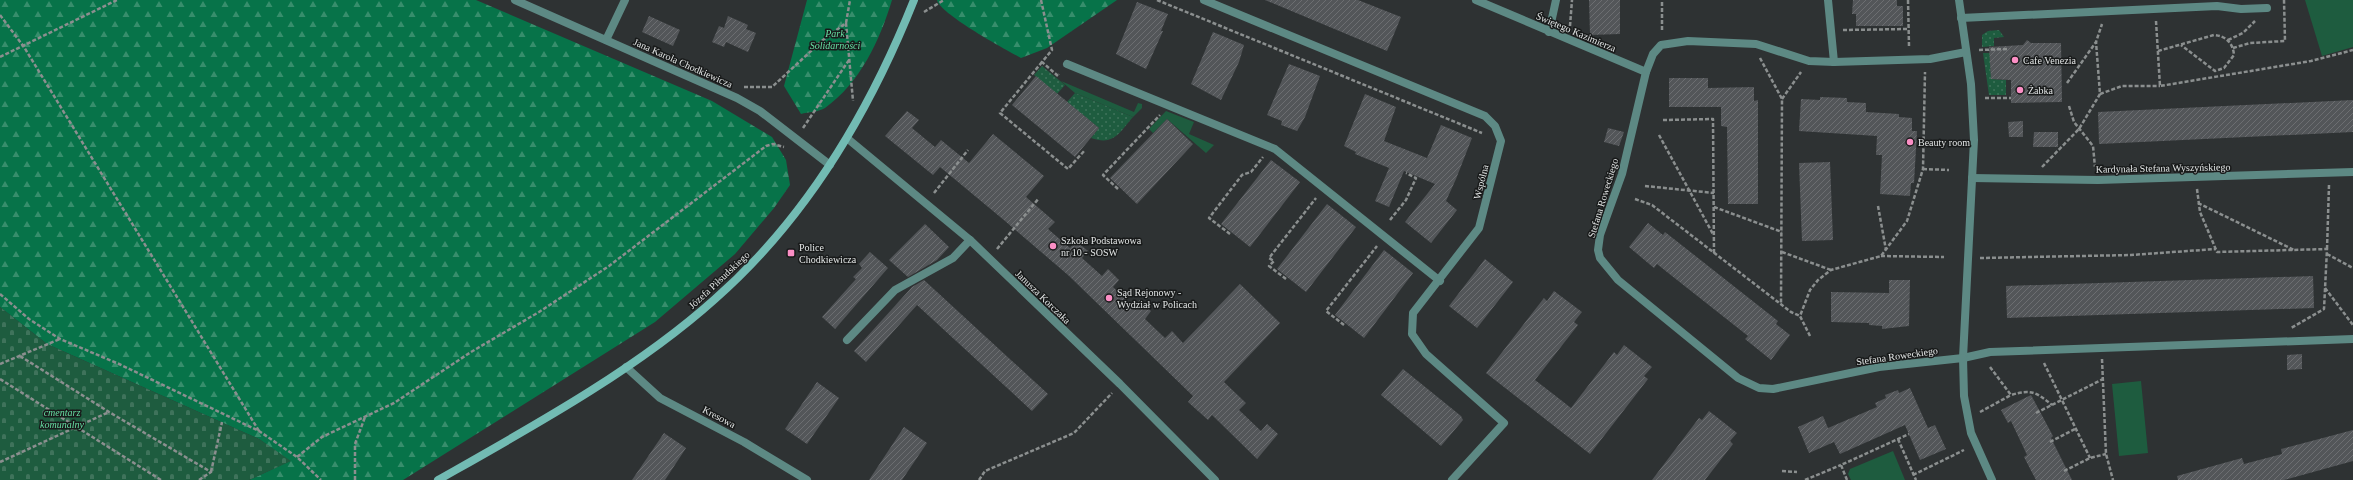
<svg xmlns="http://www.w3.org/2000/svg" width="2353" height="480" viewBox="0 0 2353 480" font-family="'Times New Roman',serif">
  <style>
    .green { fill: #1e5c3f }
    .forest { fill: url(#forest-firs) }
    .cemetery { fill: url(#cemetery-stones) }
    .garden { fill: url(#garden-dots) }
    .building { fill: url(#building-hatch) }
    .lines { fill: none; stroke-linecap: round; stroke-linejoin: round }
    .path { stroke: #8b8f8f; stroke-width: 2.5; stroke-dasharray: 4 2; stroke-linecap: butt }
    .lane { stroke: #5d8984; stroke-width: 8 }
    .street { stroke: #5d8984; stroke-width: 8 }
    .secondary { stroke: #72bbb3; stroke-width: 8 }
    .poi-dot { fill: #fb8fc5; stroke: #181a1a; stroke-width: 1.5 }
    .labels { text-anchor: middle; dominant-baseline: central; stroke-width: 3; stroke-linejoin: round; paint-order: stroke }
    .street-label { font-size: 10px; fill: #e3e6e6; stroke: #181a1a }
    .park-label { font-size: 10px; font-style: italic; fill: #67e0a4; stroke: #181a1a }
    .poi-label { font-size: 10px; fill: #e3e6e6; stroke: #181a1a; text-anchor: start }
  </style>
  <defs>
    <pattern id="forest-firs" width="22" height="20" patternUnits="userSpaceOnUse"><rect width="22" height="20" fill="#077349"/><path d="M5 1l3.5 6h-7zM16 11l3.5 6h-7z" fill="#378e6c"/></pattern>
    <pattern id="cemetery-stones" width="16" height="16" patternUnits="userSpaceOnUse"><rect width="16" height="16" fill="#1e5c3f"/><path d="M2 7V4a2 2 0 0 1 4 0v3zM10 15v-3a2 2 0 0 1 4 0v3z" fill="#3f735b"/></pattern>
    <pattern id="garden-dots" width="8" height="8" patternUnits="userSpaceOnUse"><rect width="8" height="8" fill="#1e5c3f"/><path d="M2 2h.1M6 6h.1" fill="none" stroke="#3f735b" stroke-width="1.8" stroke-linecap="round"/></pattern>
    <pattern id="building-hatch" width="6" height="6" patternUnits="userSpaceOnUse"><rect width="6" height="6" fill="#535659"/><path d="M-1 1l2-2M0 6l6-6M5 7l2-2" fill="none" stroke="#6c6e71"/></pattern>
  </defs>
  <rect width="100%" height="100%" fill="#2e3233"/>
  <g class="green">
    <polygon points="2305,0 2353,0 2353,47 2322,56"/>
    <polygon points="1061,81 1134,112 1138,103 1142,104 1142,108 1133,117 1075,93"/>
    <polygon points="1166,111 1194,122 1189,134 1214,145 1206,153 1167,119 1153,133 1149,129"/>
    <polygon points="2141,381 2148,453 2119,456 2112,384"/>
    <polygon points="1893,451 1905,480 1851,480 1848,474 1850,469"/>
  </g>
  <g class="forest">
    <polygon points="0,0 476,0 712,101 772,137 786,160 790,185 774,208 735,254 655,322 403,480 249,480 290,461 259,439 47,344 0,307"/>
    <path d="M807 0H892C880 40 860 83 825 108 819 112 808 112 801 114L784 86Z"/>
    <path d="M937 0H1117L1047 48 1021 58C1006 50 940 14 937 0Z"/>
  </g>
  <polygon class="cemetery" points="0,307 47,344 259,439 291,461 249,480 0,480"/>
  <g class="garden">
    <polygon points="1999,30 2004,37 1994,38 1994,46 1982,47 1982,35 1988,31"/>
    <polygon points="1983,53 1990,53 1991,79 2006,80 2006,95 1989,95"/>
    <polygon points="1042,66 1065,85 1057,94 1034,75"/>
    <path d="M1075 93 1133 117C1119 133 1114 146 1091 138L1099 128 1067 102Z"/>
  </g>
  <g class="building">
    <polygon points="1265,0 1358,0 1401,17 1387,51"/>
    <polygon points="1589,0 1620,0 1620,34 1590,35"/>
    <polygon points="1853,0 1897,0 1897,6 1903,6 1903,26 1856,26 1856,14 1852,14"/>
    <polygon points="1137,2 1168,14 1161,31 1163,31 1146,69 1116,54"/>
    <polygon points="649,16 680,30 673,46 642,32"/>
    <polygon points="728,16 748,25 746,29 756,33 748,52 726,42 724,47 712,42 719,26 724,28"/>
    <polygon points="1213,32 1244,45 1239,62 1221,100 1191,84"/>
    <polygon points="2027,40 2031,43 2061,43 2062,102 2011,103 2011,80 1991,79 1989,47 2023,45"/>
    <polygon points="1289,64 1320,76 1305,117 1297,131 1281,125 1282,121 1267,115"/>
    <polygon points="1036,76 1099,128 1075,157 1012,105"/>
    <polygon points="1669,78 1708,78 1708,88 1754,87 1754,101 1758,100 1758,204 1728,204 1727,127 1721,126 1721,107 1669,107"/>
    <polygon points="1365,94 1396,107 1384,141 1427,158 1441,125 1472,138 1456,179 1446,201 1457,210 1431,243 1405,222 1435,184 1404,171 1389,207 1375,201 1389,168 1355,154 1356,152 1344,146"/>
    <polygon points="1820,97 1847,98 1847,102 1866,103 1866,112 1899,114 1899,117 1912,118 1912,131 1917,131 1914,183 1911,183 1910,196 1880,194 1882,155 1876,155 1877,136 1799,131 1801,99 1820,100"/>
    <polygon points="2353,100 2353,132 2099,144 2098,112"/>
    <polygon points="907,111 919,120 912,128 935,147 941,140 969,163 993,134 1044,176 1026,197 1055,222 1048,229 1070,248 1076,241 1088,251 1082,258 1102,276 1108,269 1119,280 1113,287 1133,306 1140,300 1151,311 1145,319 1165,338 1172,331 1183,343 1240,284 1280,323 1224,382 1246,403 1239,410 1261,431 1267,424 1278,434 1257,459 1212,415 1208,420 1188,402 1193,396 1068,275 1005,221 940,167 933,175 885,136"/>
    <polygon points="1167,119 1193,144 1137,204 1110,178"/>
    <polygon points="2023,121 2023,137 2009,137 2008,122"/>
    <polygon points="1608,128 1624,132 1619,146 1604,142"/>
    <polygon points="2034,132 2058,132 2058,147 2033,147"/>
    <polygon points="1271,160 1300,182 1250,247 1221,224"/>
    <polygon points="1830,162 1833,240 1802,241 1799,163"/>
    <polygon points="1327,204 1356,227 1306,292 1277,269"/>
    <polygon points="1648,223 1663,235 1665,232 1778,321 1776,324 1790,335 1771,360 1745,339 1748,336 1672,276 1657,264 1654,268 1629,247"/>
    <polygon points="925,224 949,247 937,260 908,277 889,260"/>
    <polygon points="1384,250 1413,273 1364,338 1335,315"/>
    <polygon points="870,252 888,268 835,329 822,317 856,279 853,277 862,268 859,264"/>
    <polygon points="1485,259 1513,282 1477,328 1449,306"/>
    <polygon points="2313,276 2314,308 2007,318 2006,286"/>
    <polygon points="924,280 1048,394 1032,411 917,305 866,362 854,351 912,287"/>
    <polygon points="1889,280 1910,280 1909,326 1882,329 1882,326 1869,325 1869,323 1831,322 1831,292 1889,293"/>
    <polygon points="1554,291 1582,312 1574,322 1578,325 1535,380 1557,397 1571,408 1614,352 1617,355 1624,345 1652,367 1644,376 1648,379 1590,454 1486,373 1544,298 1547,301"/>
    <polygon points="2302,354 2302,369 2287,370 2287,355"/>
    <polygon points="1403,369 1461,416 1463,420 1441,446 1381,395"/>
    <polygon points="817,382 839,398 807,444 785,429"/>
    <polygon points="1910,388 1928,428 1935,425 1946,449 1920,460 1905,425 1840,454 1834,442 1809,453 1798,427 1823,416 1828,428 1877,407 1875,403 1886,398 1885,395 1898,390 1899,393"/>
    <polygon points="2031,395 2053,436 2051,438 2072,480 2036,480 2024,457 2027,455 2011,421 2008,423 2001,410"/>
    <polygon points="1709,411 1737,433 1730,441 1733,444 1705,480 1652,480 1699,418 1702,420"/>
    <polygon points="904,427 927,443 902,480 869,480"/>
    <polygon points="2353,430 2353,461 2284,480 2178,480 2177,476 2242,458 2244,464 2282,454 2281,449"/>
    <polygon points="664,433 686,448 665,480 632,480"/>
  </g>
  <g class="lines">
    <g class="path">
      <polyline points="1041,0 1052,50 1042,62 1058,76 1059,74"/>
      <polyline points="1157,0 1482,133"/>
      <polyline points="1908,0 1909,46"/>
      <polyline points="924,12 944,0"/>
      <polyline points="0,15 24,47 259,431"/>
      <polyline points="2156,21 2160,86 2311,61 2353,50"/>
      <polyline points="846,23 853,101"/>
      <polyline points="1570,26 1572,0"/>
      <polyline points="1662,30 1662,0"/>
      <polyline points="1843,30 1909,29"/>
      <polyline points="2228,40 2243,33 2255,21"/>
      <polyline points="2233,48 2250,43 2285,41 2284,0"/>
      <polyline points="1979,50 2007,49"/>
      <path d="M2158 51 2214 35C2226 36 2233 43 2234 55L2224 68 2215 71 2181 45"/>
      <polyline points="0,57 117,0"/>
      <polyline points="1760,58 1782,99 1781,304"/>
      <polyline points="1042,62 1000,113 1068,169 1085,150"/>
      <polyline points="2067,83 2096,42 2102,24"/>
      <polyline points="744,87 772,87 823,40 846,23 850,0"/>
      <polyline points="2100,94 2122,86 2160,86"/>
      <polyline points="1985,98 2011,98"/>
      <polyline points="1782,99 1801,72"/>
      <polyline points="2069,106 2074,122 2093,146 2095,167"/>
      <polyline points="1663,120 1713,119 1714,254"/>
      <polyline points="803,128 849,60"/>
      <polyline points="1659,135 1713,234"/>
      <polyline points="2042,167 2079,129 2100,94 2096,42"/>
      <polyline points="1923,169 1949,170"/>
      <polyline points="1645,186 1714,193"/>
      <polyline points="1118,189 1103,175 1160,115"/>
      <polyline points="2197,189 2200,212 2217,252 2327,249 2324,309 2291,328"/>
      <polyline points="934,193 968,150"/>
      <polyline points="1635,199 1652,205 1791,312 1800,316"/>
      <polyline points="2198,203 2294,250"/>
      <polyline points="1878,206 1886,250"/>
      <polyline points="1714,207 1782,232"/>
      <polyline points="1390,220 1406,200 1416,178 1406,173"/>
      <polyline points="1230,234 1209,218 1242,175 1251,172 1263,157"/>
      <polyline points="997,249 1039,198"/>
      <polyline points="2327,249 2329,185"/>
      <polyline points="1782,252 1831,270"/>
      <polyline points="2327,254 2353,268"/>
      <polyline points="1881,256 1944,257"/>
      <polyline points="1980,258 2131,255 2216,249"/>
      <polyline points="1286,279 1269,266 1274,261 1269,258 1316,198"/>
      <polyline points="2325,288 2353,325"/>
      <polyline points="0,294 29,319 60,339 119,364 259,431 297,457 321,480"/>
      <polyline points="1344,325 1326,311 1377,246"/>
      <polyline points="1810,336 1800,316 1810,290 1818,280 1831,270 1881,256 1907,221 1923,169 1925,72"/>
      <polyline points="20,356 109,412 211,472 199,480"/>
      <polyline points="2102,359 2106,454 2113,480"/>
      <polyline points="2044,363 2090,458"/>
      <polyline points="0,364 60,339"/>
      <path d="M1990 367 2011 395C2031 389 2036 392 2052 405"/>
      <polyline points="0,379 161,480"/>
      <polyline points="1980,412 2011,395"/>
      <polyline points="2036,413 2103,379"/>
      <polyline points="1898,439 1916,480"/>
      <polyline points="2050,442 2075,429"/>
      <polyline points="297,457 322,437 394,403 471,352 539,312 609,266 766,146 773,144 784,147"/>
      <polyline points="0,462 109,412"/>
      <polyline points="1782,471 1797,472"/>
      <polyline points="2064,471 2090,458 2106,454"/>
      <polyline points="211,472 222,422"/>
      <polyline points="1913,475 1964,450"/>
      <polyline points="355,480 355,444 365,417"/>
      <polyline points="979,480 985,471 1074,433 1112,393"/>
      <polyline points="1805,480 1841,465"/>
      <polyline points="1847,480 1841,465 1909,434"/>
    </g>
    <g class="lane">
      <polyline points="1828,0 1834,62"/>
      <polyline points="1961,18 2217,6 2241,9 2267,8"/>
      <polyline points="1067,64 1275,149 1440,281"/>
      <polyline points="847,340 895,290 953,258 970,240"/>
      <polyline points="1963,358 1990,352 2353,339"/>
    </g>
    <g class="street">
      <polyline points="515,0 737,98 760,111 830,165"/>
      <polyline points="1204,0 1485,116 1495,126 1501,141 1479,228 1413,313 1412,334 1426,354 1504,423 1452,480"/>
      <polyline points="1476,0 1646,72"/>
      <polyline points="1959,0 1971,84 1974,140 1963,358 1964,396 1971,433 1992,480"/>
      <polyline points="1549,32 1556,0"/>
      <polyline points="606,40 625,0"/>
      <polyline points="848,139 970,240 1120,384 1215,480"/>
      <polyline points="1972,178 2098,180 2353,172"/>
      <polyline points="1963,358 1879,367 1773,389 1759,388 1738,378 1618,280 1600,258 1598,250 1600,235 1622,174 1646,72 1653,54 1661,45 1688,41 1756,44 1809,61 1834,62 1930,59 1966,52"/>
      <polyline points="626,367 660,398 744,442 807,480"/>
    </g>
    <path class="secondary" d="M438 480C530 428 636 370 715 299 807 218 869 113 914 0"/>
  </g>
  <g class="poi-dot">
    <circle cx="2015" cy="60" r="4"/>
    <circle cx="2020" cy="90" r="4"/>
    <circle cx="1910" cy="142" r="4"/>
    <circle cx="1053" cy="246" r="4"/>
    <rect x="787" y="249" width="8" height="8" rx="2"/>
    <circle cx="1109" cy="298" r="4"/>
  </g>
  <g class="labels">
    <g class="street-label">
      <text transform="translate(1576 32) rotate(23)">Świętego Kazimierza</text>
      <text transform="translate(683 63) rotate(24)">Jana Karola Chodkiewicza</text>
      <text transform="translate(2163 168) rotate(-1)">Kardynała Stefana Wyszyńskiego</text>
      <text transform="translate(1481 182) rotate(-76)">Wspólna</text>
      <text transform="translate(1603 198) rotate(-73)">Stefana Roweckiego</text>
      <text transform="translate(719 280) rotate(-43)">Józefa Piłsudskiego</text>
      <text transform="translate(1043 297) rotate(44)">Janusza Korczaka</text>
      <text transform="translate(1897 356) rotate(-8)">Stefana Roweckiego</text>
      <text transform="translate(719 417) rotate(28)">Kresowa</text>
    </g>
    <g class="park-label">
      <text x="835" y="33">Park<tspan x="835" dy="12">Solidarności</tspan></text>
      <text x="62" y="412">cmentarz<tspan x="62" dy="12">komunalny</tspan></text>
    </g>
    <g class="poi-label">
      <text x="2023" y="60">Cafe Venezia</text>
      <text x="2028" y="90">Żabka</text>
      <text x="1918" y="142">Beauty room</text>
      <text x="1061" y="240">Szkoła Podstawowa<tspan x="1061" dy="12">nr 10 - SOSW</tspan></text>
      <text x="799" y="247">Police<tspan x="799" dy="12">Chodkiewicza</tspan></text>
      <text x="1117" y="292">Sąd Rejonowy -<tspan x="1117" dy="12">Wydział w Policach</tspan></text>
    </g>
  </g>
</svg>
